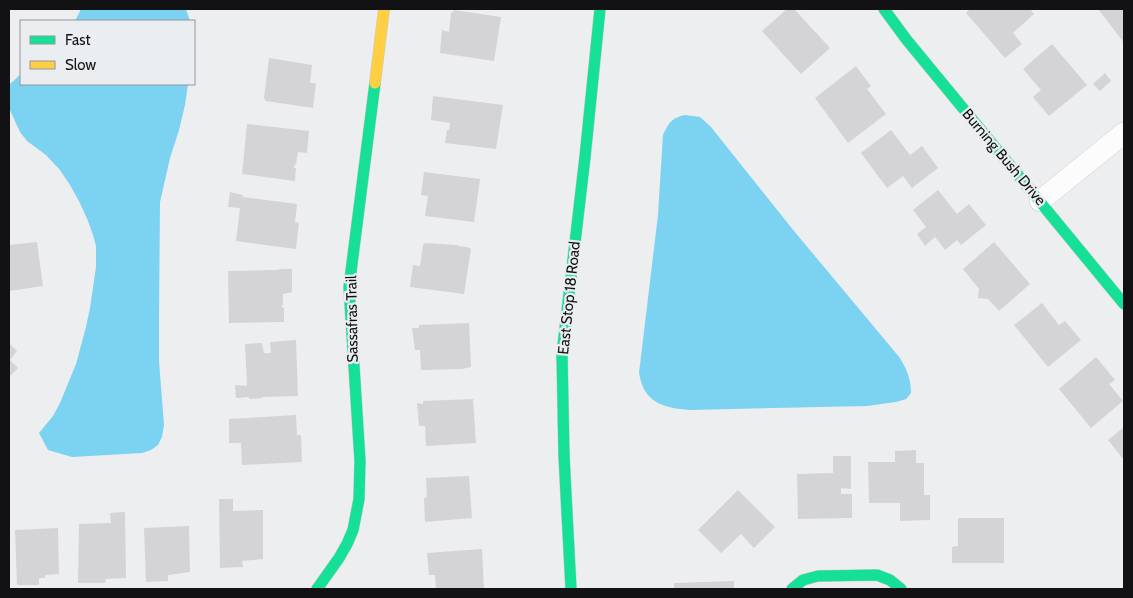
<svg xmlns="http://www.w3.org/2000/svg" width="1133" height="598" viewBox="0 0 1133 598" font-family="Cabin,sans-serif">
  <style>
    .water { fill: #7bd3f1 }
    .building { fill: #d4d4d6 }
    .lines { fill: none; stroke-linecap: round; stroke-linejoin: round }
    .street-casing { stroke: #cbcbcd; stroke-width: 22 }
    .fast-casing { stroke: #cbcbcd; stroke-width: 12 }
    .slow-casing { stroke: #cbcbcd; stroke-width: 12 }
    .street { stroke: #fcfcfd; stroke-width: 21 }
    .fast { stroke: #16e098; stroke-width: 11 }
    .slow { stroke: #ffcf43; stroke-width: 11 }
    .labels { text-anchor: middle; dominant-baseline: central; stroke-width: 4.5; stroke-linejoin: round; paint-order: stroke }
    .street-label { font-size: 15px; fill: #121214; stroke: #ebeef1 }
  </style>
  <rect width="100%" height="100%" fill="#eceef0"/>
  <g class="water">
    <polygon points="81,9 186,9 190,21 75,21"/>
    <polygon points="21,74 21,84 188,84 185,105 179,130 170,158 160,202 159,315 159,361 164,425 162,437 158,445 151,450 142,453 72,457 48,450 39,433 53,416 60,403 76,364 86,327 90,308 96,267 96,246 93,235 88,221 80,203 70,185 60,170 46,155 27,141 20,132 9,108 9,85"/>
    <path d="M685 115 700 117 711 127 794 231 900 358C907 370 911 379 911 393L906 399 896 402 867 406 690 410C663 408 644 403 639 373L658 215 663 135C669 123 671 118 685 115Z"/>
  </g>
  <g class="building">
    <polygon points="787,9 794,9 830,48 801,74 762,31"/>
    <polygon points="970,9 1030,9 1034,14 1013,33 1022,44 1005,58 966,13"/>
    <polygon points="1098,9 1124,9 1124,43"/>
    <polygon points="454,10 501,17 494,61 440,53 442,30 449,32 451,13 453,12"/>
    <polygon points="1052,44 1087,85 1049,116 1033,97 1041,90 1023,69"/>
    <polygon points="269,58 312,65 310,83 316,83 313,108 266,101 264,98"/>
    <polygon points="856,66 871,86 867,89 886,114 848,143 815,98"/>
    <polygon points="1105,73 1111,81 1100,91 1093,84"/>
    <polygon points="433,96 503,105 496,149 445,143 447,130 449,130 450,123 431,120"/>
    <polygon points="247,124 309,131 307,153 298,152 296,164 295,164 294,168 296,168 295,181 242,174"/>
    <polygon points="891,130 910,155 922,146 938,168 912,188 903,176 887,188 861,153"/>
    <polygon points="424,172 480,179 474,222 425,216 428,196 421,195"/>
    <polygon points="938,190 957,214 969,204 986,225 961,245 957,240 945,250 935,237 925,246 917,234 926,227 913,210"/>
    <polygon points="230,192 243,195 243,197 297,204 295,223 299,222 296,249 236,241 240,208 228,207"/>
    <polygon points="37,242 43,286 9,291 9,245"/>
    <polygon points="994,242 1030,284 999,311 988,299 978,298 979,289 963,269"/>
    <polygon points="425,243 457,245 459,246 467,247 471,249 464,294 410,287 413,265 420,266 423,245"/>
    <polygon points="279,269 292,269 292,292 283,294 283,305 282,305 282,307 284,308 284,322 229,323 228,271 279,270"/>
    <polygon points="1042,303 1059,325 1065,321 1081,340 1048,367 1014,325"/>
    <polygon points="469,323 471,367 462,369 421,370 420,350 415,350 412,328 419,328 419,325"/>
    <polygon points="296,340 298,396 263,397 262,398 250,399 248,397 236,398 235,385 247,386 245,344 262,343 264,353 271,353 270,342"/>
    <polygon points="9,343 17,351 10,360 18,368 9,377"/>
    <polygon points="1096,357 1115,380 1109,384 1123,401 1091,428 1059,389"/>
    <polygon points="473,399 476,443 426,446 425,426 419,426 417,403 423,404 423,401"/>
    <polygon points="296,415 297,435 301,435 302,462 242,465 241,443 229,443 229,419"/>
    <polygon points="1124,427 1124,460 1108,440"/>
    <polygon points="916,450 916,463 924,463 924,495 930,495 930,520 900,521 900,503 869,503 868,462 895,462 895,451"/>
    <polygon points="833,456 851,456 851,489 841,488 841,494 852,494 852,518 798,519 797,474 833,473"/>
    <polygon points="469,476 472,518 425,522 424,498 427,497 426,478"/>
    <polygon points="738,490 775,527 754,548 741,534 721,553 698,530"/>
    <polygon points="219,499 233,499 233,511 263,510 263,559 242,561 243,567 220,568"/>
    <polygon points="125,512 126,578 106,579 105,583 78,583 79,524 111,523 110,513"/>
    <polygon points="958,518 1004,518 1004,563 952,563 952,547 958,546"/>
    <polygon points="189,526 190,572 168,575 168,581 146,582 144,528"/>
    <polygon points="58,528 59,574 45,575 45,578 39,578 39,585 17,585 15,530"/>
    <polygon points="482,549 484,589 436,589 435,575 429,575 427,553"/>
    <polygon points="734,581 734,589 674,589 674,583"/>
  </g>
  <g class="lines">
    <g class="street-casing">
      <polyline id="street" points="1040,201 1124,133"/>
    </g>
    <g class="fast-casing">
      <g id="fast">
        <polyline points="884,9 906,39 1124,304"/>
        <polyline points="317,589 339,558 347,544 353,530 359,499 360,461 349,287 375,83"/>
        <polyline points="571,589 564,456 562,354 585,157 600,9"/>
        <polyline points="792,589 803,580 818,576 877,575 890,580 901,589"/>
      </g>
    </g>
    <g class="slow-casing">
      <polyline id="slow" points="375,83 384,9"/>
    </g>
    <use href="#street" class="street"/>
    <use href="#fast" class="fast"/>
    <use href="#slow" class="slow"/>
  </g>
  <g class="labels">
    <g class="street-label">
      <text transform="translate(1004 157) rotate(50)">Burning Bush Drive</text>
      <text transform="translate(569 298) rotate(-84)">East Stop 18 Road</text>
      <text transform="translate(352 319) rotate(-91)">Sassafras Trail</text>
    </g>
  </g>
  <rect width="1133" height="598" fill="none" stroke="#121214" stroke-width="20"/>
  <rect x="20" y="20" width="175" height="65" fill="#ebeef1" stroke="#949699"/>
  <rect x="30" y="36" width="25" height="8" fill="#16e098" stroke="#949699"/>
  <text x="65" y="45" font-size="15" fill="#121214">Fast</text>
  <rect x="30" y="61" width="25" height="8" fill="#ffcf43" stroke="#949699"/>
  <text x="65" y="70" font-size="15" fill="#121214">Slow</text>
</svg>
